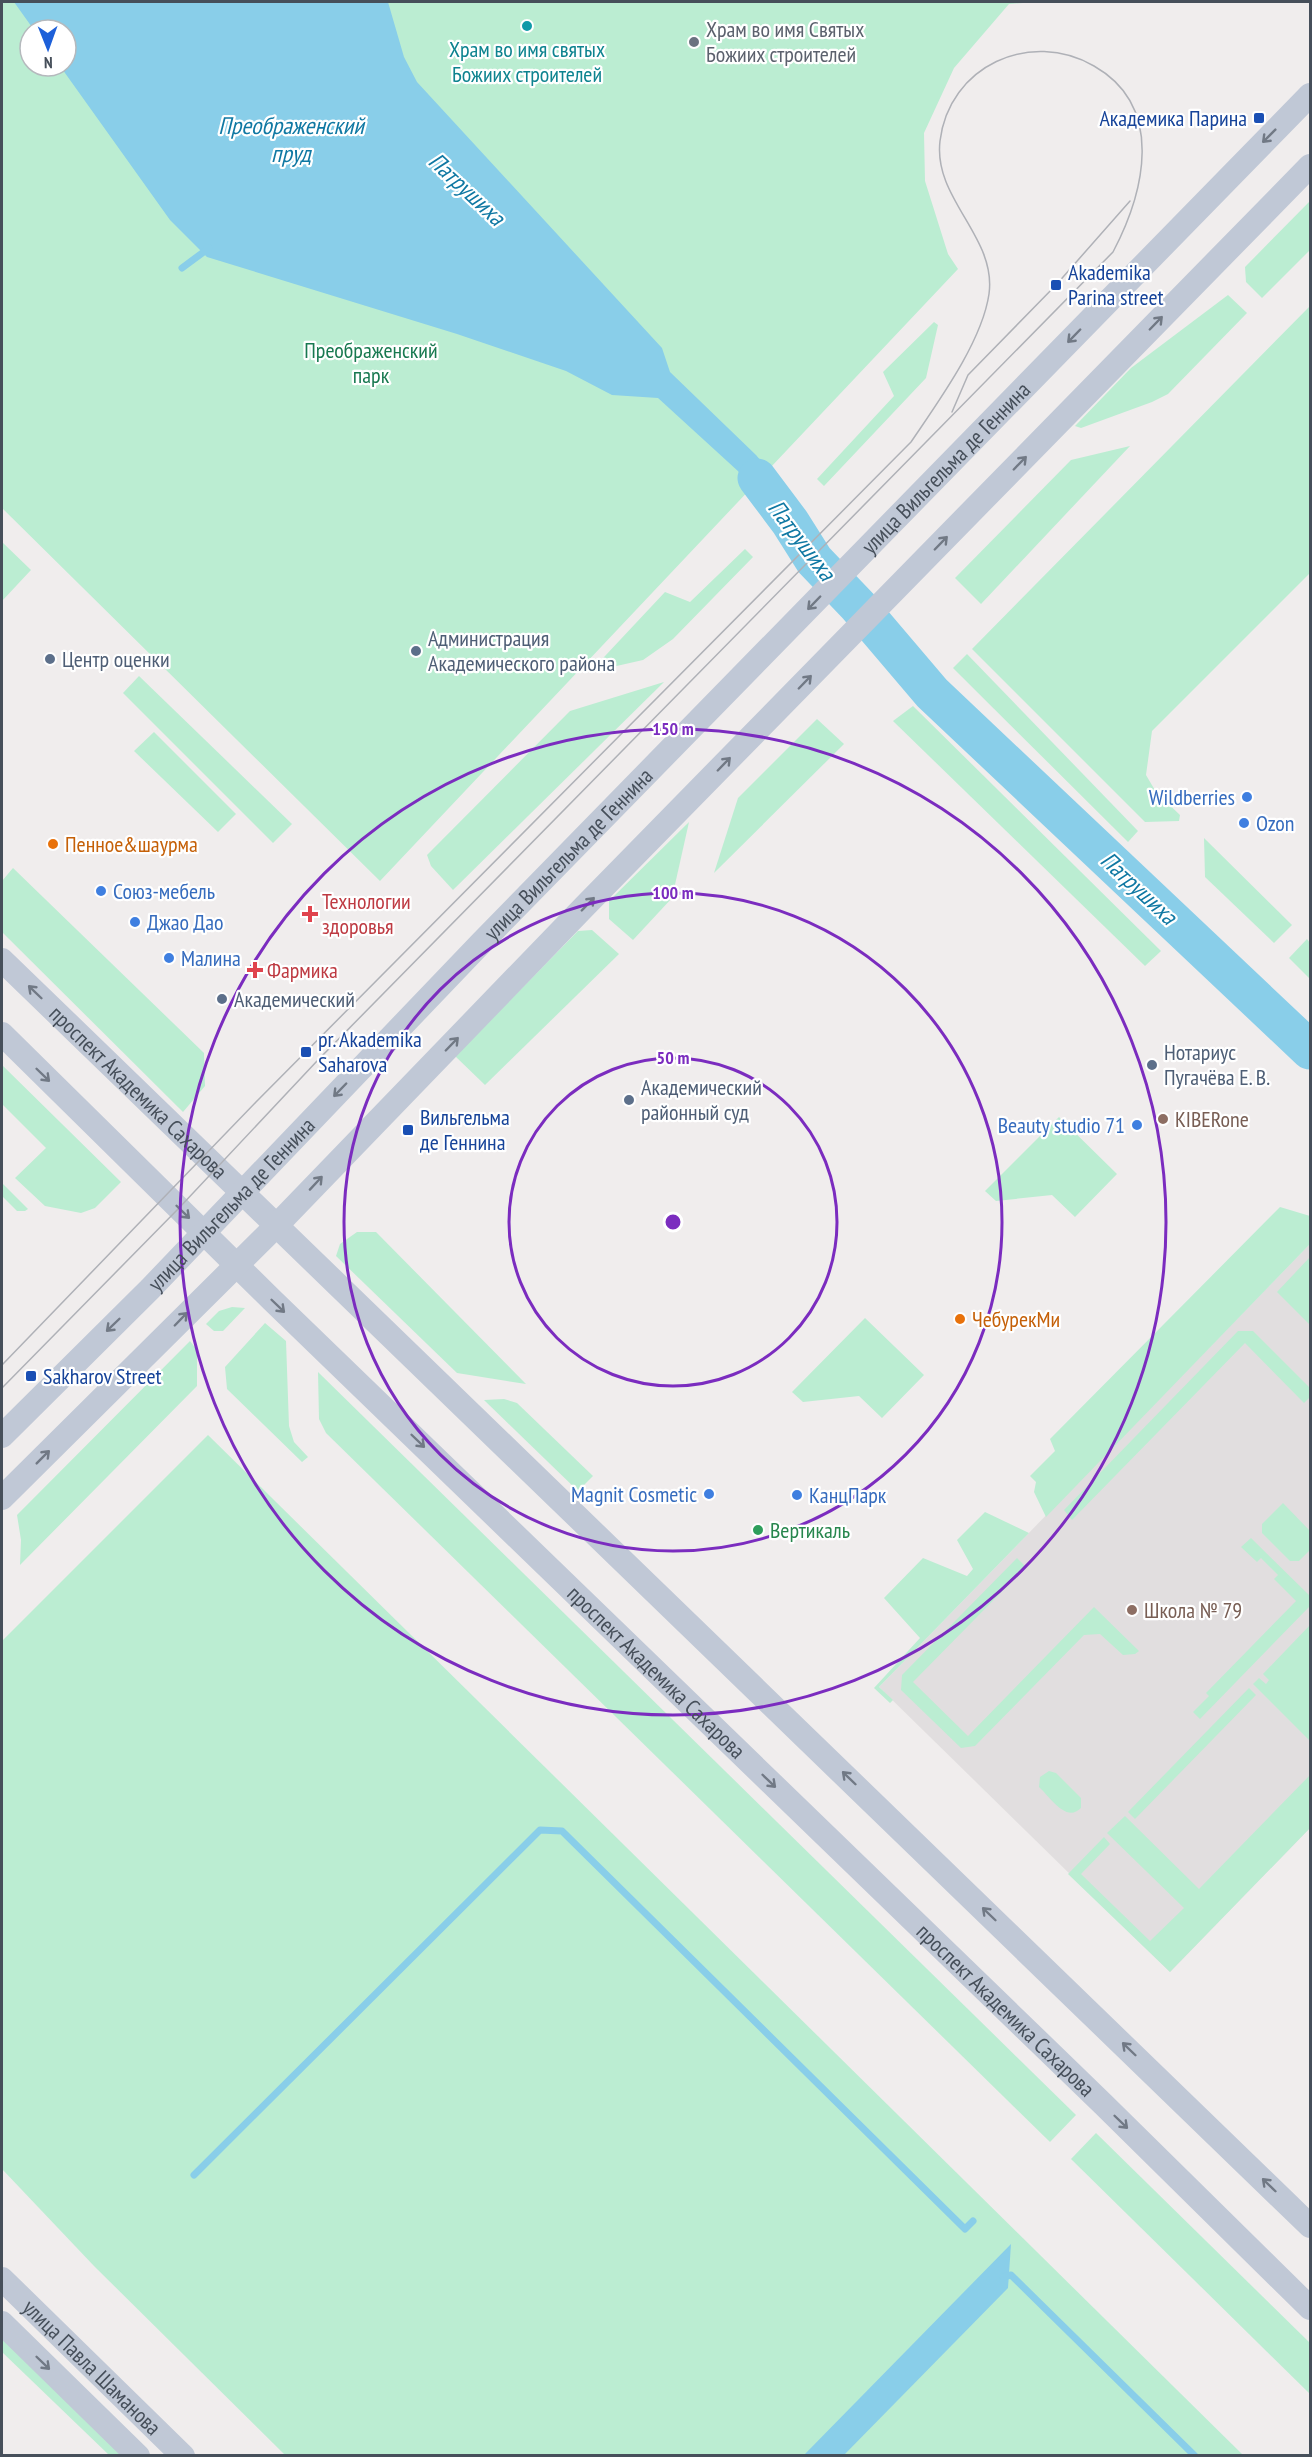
<svg xmlns="http://www.w3.org/2000/svg" width="1312" height="2457" viewBox="0 0 1312 2457" font-family="'PT Sans Narrow',sans-serif">
  <style>
    .education { fill: #e1dedf }
    .green { fill: #bbedd2; fill-rule: evenodd }
    .water { fill: #89cee9 }
    .lines { fill: none; stroke-linecap: round; stroke-linejoin: round }
    .stream { stroke: #89cee9; stroke-width: 7 }
    .river { stroke: #89cee9; stroke-width: 39 }
    .secondary { stroke: #c0c8d6; stroke-width: 24 }
    .tram { stroke: #afb1b7; stroke-width: 1.5 }
    .oneway { stroke: #717985 }
    .ring { fill: none; stroke: #7b2cbf; stroke-width: 3 }
    .culture-dot { fill: #0f9aa8; stroke: #fff; stroke-width: 2 }
    .worship-dot { fill: #6b7280; stroke: #fff; stroke-width: 2 }
    .transit-dot { fill: #1a4fb4; stroke: #fff; stroke-width: 2 }
    .service-dot { fill: #5c6f8a; stroke: #fff; stroke-width: 2 }
    .shop-dot { fill: #3f7fe0; stroke: #fff; stroke-width: 2 }
    .food-dot { fill: #e8710a; stroke: #fff; stroke-width: 2 }
    .health-dot { fill: #e0444e; stroke: #fff; stroke-width: 2 }
    .education-dot { fill: #8d6e63; stroke: #fff; stroke-width: 2 }
    .leisure-dot { fill: #2e9e5b; stroke: #fff; stroke-width: 2 }
    .labels { text-anchor: middle; dominant-baseline: central; stroke-width: 4.5; stroke-linejoin: round; paint-order: stroke }
    .worship-label { font-size: 22px; fill: #5b616d; stroke: #fff; text-anchor: start }
    .culture-label { font-size: 22px; fill: #0d838f; stroke: #fff }
    .transit-label { font-size: 22px; fill: #164399; stroke: #fff; text-anchor: start }
    .park-label { font-size: 22px; fill: #187950; stroke: #fff }
    .street-label { font-size: 22px; fill: #464f5a; stroke: #fff }
    .service-label { font-size: 22px; fill: #4e5e75; stroke: #fff; text-anchor: start }
    .shop-label { font-size: 22px; fill: #366cbe; stroke: #fff; text-anchor: start }
    .food-label { font-size: 22px; fill: #c56008; stroke: #fff; text-anchor: start }
    .health-label { font-size: 22px; fill: #be3a42; stroke: #fff; text-anchor: start }
    .education-label { font-size: 22px; fill: #785e54; stroke: #fff; text-anchor: start }
    .leisure-label { font-size: 22px; fill: #27864d; stroke: #fff; text-anchor: start }
    .water-label { font-size: 24px; font-style: italic; fill: #0f78a3; stroke: #fff }
    .centre { fill: #7b2cbf; stroke: #fff; stroke-width: 3 }
    .ring-label { font-size: 18px; text-anchor: middle; font-weight: bold; fill: #7b2cbf; stroke: #fff; stroke-width: 4.5; stroke-linejoin: round; paint-order: stroke }
  </style>
  <rect width="100%" height="100%" fill="#f0eded"/>
  <polygon class="education" points="1310,1244 1310,1828 1170,1972 879,1687"/>
  <g class="green">
    <path d="M2 2H1037L1009 4 954 68 924 133 925 181 948 254 958 269 380 881 2 508ZM30 30H66V66H30Z"/>
    <polygon points="1310,201 1310,250 1262,298 1246,282 1245,267"/>
    <polygon points="1228,295 1247,313 1168,394 1152,402 1081,428 1075,426 1131,368"/>
    <polygon points="1310,306 1310,573 1152,731 1146,775 1156,792 1180,815 1179,821 1145,822 972,649"/>
    <polygon points="934,322 938,325 926,378 824,486 817,479 894,396 883,372"/>
    <polygon points="1130,446 981,604 955,578 1071,460"/>
    <polygon points="2,542 31,570 2,601"/>
    <polygon points="745,549 753,557 673,639 643,660 590,672 665,592 690,602"/>
    <polygon points="967,654 1138,831 1128,842 953,668"/>
    <polygon points="139,676 292,824 273,843 123,693"/>
    <polygon points="664,682 453,890 431,866 427,855 570,711"/>
    <polygon points="913,706 1161,951 1145,966 893,721"/>
    <polygon points="817,719 844,744 714,873 738,798"/>
    <polygon points="154,732 236,814 218,832 134,751"/>
    <polygon points="689,822 672,898 633,940 609,919 609,901"/>
    <polygon points="1204,838 1292,925 1274,943 1205,877"/>
    <polygon points="13,868 204,1053 205,1086 183,1112 3,933 2,881"/>
    <polygon points="592,930 619,954 485,1085 455,1056 578,931"/>
    <polygon points="1307,939 1310,943 1310,979 1289,958"/>
    <polygon points="2,1065 121,1182 95,1208 81,1213 45,1206 15,1178 46,1148 2,1104"/>
    <polygon points="1059,1117 1117,1174 1075,1217 1052,1195 996,1201 985,1191"/>
    <polygon points="2,1183 28,1209 25,1211 17,1211 2,1196"/>
    <polygon points="1280,1207 1310,1216 1310,1244 1046,1517 1034,1492 1036,1482 1030,1476 1055,1451 1050,1439"/>
    <polygon points="357,1232 376,1232 526,1384 457,1373 336,1256 340,1244"/>
    <polygon points="1310,1257 1310,1325 1277,1292"/>
    <polygon points="232,1307 245,1308 223,1331 214,1331 206,1324 219,1311"/>
    <polygon points="865,1318 924,1375 882,1418 859,1396 803,1402 792,1392"/>
    <polygon points="265,1323 286,1341 289,1426 294,1442 308,1457 302,1462 227,1389 225,1367"/>
    <polygon points="1238,1331 1253,1331 1310,1388 1310,1397 1304,1403 1245,1343 1072,1520 1064,1510"/>
    <polygon points="190,1341 197,1350 197,1386 20,1565 21,1540 17,1515"/>
    <polygon points="318,1372 1076,2115 1050,2142 326,1433 319,1419"/>
    <polygon points="504,1399 517,1403 593,1476 578,1491 484,1400"/>
    <polygon points="208,1435 1243,2455 285,2455 94,2266 2,2169 2,1641"/>
    <polygon points="1283,1503 1310,1531 1310,1550 1299,1561 1290,1561 1262,1533 1262,1524"/>
    <polygon points="985,1512 1029,1533 879,1687 893,1700 890,1703 874,1688 920,1638 884,1598 923,1558 967,1576 973,1569 957,1540"/>
    <polygon points="1251,1538 1309,1595 1309,1607 1200,1719 1193,1712 1209,1696 1206,1693 1296,1601 1274,1579 1278,1575 1261,1558 1257,1562 1241,1547"/>
    <polygon points="1017,1558 1026,1567 913,1682 968,1736 1094,1607 1139,1651 1135,1654 1123,1655 1100,1634 1084,1635 975,1746 961,1748 901,1690 902,1675"/>
    <polygon points="1310,1625 1310,1741 1253,1684 1259,1678 1266,1684 1269,1680 1263,1674"/>
    <polygon points="1249,1688 1256,1695 1135,1819 1128,1812"/>
    <path d="M1049 1771 1056 1773 1081 1798V1808C1066 1823 1051 1798 1039 1787L1040 1777Z"/>
    <polygon points="1310,1775 1310,1828 1170,1972 1068,1874 1104,1837 1110,1844 1081,1874 1150,1941 1184,1908 1107,1833 1125,1816 1199,1889"/>
    <polygon points="1096,2133 1310,2343 1310,2394 1071,2159"/>
    <polygon points="2,2338 122,2455 109,2455 2,2352"/>
  </g>
  <g class="water">
    <polygon points="14,2 388,2 404,57 417,82 662,348 670,372 756,455 800,507 778,529 739,472 658,398 612,395 566,371 457,334 207,257 170,220 60,66 66,66 66,30 34,30"/>
    <polygon points="1011,2244 1008,2288 844,2455 804,2455"/>
  </g>
  <g class="lines">
    <g class="stream">
      <polyline points="182,268 209,248"/>
      <polyline points="194,2175 540,1830 562,1831 965,2229 973,2221"/>
      <polyline points="1003,2277 1011,2275 1195,2456"/>
    </g>
    <polyline class="river" points="757,478 790,522 814,560 858,606 932,693 1310,1050"/>
    <g class="secondary">
      <path id="s1" d="M2 960 1310 2226"/>
      <path id="s2" d="M2 1034 272 1300 1103 2104 1310 2308"/>
      <path id="s3" d="M2 1436 150 1289 482 942 1310 95"/>
      <polyline points="2,1498 276,1226 584,907 1310,166"/>
      <path id="s4" d="M2 2279 183 2456"/>
      <polyline points="2,2323 138,2456"/>
    </g>
    <g class="tram">
      <polyline points="952,412 968,375 1056,285 1130,201"/>
      <path d="M2 1365 256 1102 911 442C938 402 982 342 989 294 997 237 933 199 940 141 949 66 1030 29 1094 66 1166 107 1144 193 1113 252L317 1061 179 1208 2 1388"/>
    </g>
  </g>
  <defs><path id="oneway-shaft" d="M-6 0H5M1.5-3L5.5 0L1.5 3" fill="none" stroke-width="1.6" stroke-linecap="round" stroke-linejoin="round" transform="scale(1.5)"/></defs>
  <g class="oneway">
    <use href="#oneway-shaft" transform="translate(1269 136) rotate(135)"/>
    <use href="#oneway-shaft" transform="translate(1156 323) rotate(-46)"/>
    <use href="#oneway-shaft" transform="translate(1074 336) rotate(134)"/>
    <use href="#oneway-shaft" transform="translate(1020 463) rotate(-46)"/>
    <use href="#oneway-shaft" transform="translate(941 543) rotate(-46)"/>
    <use href="#oneway-shaft" transform="translate(814 603) rotate(134)"/>
    <use href="#oneway-shaft" transform="translate(805 682) rotate(-46)"/>
    <use href="#oneway-shaft" transform="translate(724 764) rotate(-46)"/>
    <use href="#oneway-shaft" transform="translate(588 904) rotate(-46)"/>
    <use href="#oneway-shaft" transform="translate(35 992) rotate(-136)"/>
    <use href="#oneway-shaft" transform="translate(452 1044) rotate(-46)"/>
    <use href="#oneway-shaft" transform="translate(43 1075) rotate(44)"/>
    <use href="#oneway-shaft" transform="translate(340 1090) rotate(134)"/>
    <use href="#oneway-shaft" transform="translate(316 1183) rotate(-47)"/>
    <use href="#oneway-shaft" transform="translate(183 1212) rotate(44)"/>
    <use href="#oneway-shaft" transform="translate(278 1306) rotate(44)"/>
    <use href="#oneway-shaft" transform="translate(181 1319) rotate(-46)"/>
    <use href="#oneway-shaft" transform="translate(113 1325) rotate(136)"/>
    <use href="#oneway-shaft" transform="translate(418 1441) rotate(44)"/>
    <use href="#oneway-shaft" transform="translate(43 1457) rotate(-45)"/>
    <use href="#oneway-shaft" transform="translate(849 1778) rotate(-136)"/>
    <use href="#oneway-shaft" transform="translate(769 1781) rotate(44)"/>
    <use href="#oneway-shaft" transform="translate(989 1914) rotate(-136)"/>
    <use href="#oneway-shaft" transform="translate(1129 2049) rotate(-136)"/>
    <use href="#oneway-shaft" transform="translate(1121 2122) rotate(44)"/>
    <use href="#oneway-shaft" transform="translate(1269 2185) rotate(-136)"/>
    <use href="#oneway-shaft" transform="translate(43 2363) rotate(44)"/>
  </g>
  <g class="ring">
    <circle cx="673" cy="1222" r="164"/>
    <circle cx="673" cy="1222" r="329"/>
    <circle cx="673" cy="1222" r="493"/>
  </g>
  <circle class="culture-dot" cx="527" cy="26" r="6"/>
  <circle class="worship-dot" cx="694" cy="42" r="6"/>
  <g class="transit-dot">
    <rect x="1253" y="112" width="12" height="12" rx="3"/>
    <rect x="1050" y="279" width="12" height="12" rx="3"/>
    <rect x="300" y="1046" width="12" height="12" rx="3"/>
    <rect x="402" y="1124" width="12" height="12" rx="3"/>
    <rect x="25" y="1370" width="12" height="12" rx="3"/>
  </g>
  <g class="service-dot">
    <circle cx="416" cy="651" r="6"/>
    <circle cx="50" cy="659" r="6"/>
    <circle cx="222" cy="999" r="6"/>
    <circle cx="1152" cy="1065" r="6"/>
    <circle cx="629" cy="1100" r="6"/>
  </g>
  <g class="shop-dot">
    <circle cx="1247" cy="797" r="6"/>
    <circle cx="1244" cy="823" r="6"/>
    <circle cx="101" cy="891" r="6"/>
    <circle cx="135" cy="922" r="6"/>
    <circle cx="169" cy="958" r="6"/>
    <circle cx="1137" cy="1125" r="6"/>
    <circle cx="709" cy="1494" r="6"/>
    <circle cx="797" cy="1495" r="6"/>
  </g>
  <g class="food-dot">
    <circle cx="53" cy="844" r="6"/>
    <circle cx="960" cy="1319" r="6"/>
  </g>
  <g class="health-dot">
    <path d="M307 905h6v6h6v6h-6v6h-6v-6h-6v-6h6z"/>
    <path d="M252 961h6v6h6v6h-6v6h-6v-6h-6v-6h6z"/>
  </g>
  <g class="education-dot">
    <circle cx="1163" cy="1119" r="6"/>
    <circle cx="1132" cy="1610" r="6"/>
  </g>
  <circle class="leisure-dot" cx="758" cy="1530" r="6"/>
  <g class="labels">
    <g class="worship-label">
      <text x="706" y="29">Храм во имя Святых<tspan x="706" dy="25">Божиих строителей</tspan></text>
    </g>
    <g class="culture-label">
      <text x="527" y="49">Храм во имя святых<tspan x="527" dy="25">Божиих строителей</tspan></text>
    </g>
    <g class="transit-label">
      <text x="1247" y="118" text-anchor="end">Академика Парина</text>
      <text x="1068" y="272">Akademika<tspan x="1068" dy="25">Parina street</tspan></text>
      <text x="318" y="1039">pr. Akademika<tspan x="318" dy="25">Saharova</tspan></text>
      <text x="420" y="1117">Вильгельма<tspan x="420" dy="25">де Геннина</tspan></text>
      <text x="43" y="1376">Sakharov Street</text>
    </g>
    <g class="park-label">
      <text x="371" y="350">Преображенский<tspan x="371" dy="25">парк</tspan></text>
    </g>
    <g class="street-label">
      <text stroke="none"><textPath href="#s3" startOffset="1352">улица Вильгельма де Геннина</textPath></text>
      <text stroke="none"><textPath href="#s3" startOffset="812">улица Вильгельма де Геннина</textPath></text>
      <text stroke="none"><textPath href="#s1" startOffset="190">проспект Академика Сахарова</textPath></text>
      <text stroke="none"><textPath href="#s3" startOffset="326">улица Вильгельма де Геннина</textPath></text>
      <text stroke="none"><textPath href="#s2" startOffset="914">проспект Академика Сахарова</textPath></text>
      <text stroke="none"><textPath href="#s2" startOffset="1400">проспект Академика Сахарова</textPath></text>
      <text stroke="none"><textPath href="#s4" startOffset="126">улица Павла Шаманова</textPath></text>
    </g>
    <g class="service-label">
      <text x="428" y="638">Администрация<tspan x="428" dy="25">Академического района</tspan></text>
      <text x="62" y="659">Центр оценки</text>
      <text x="234" y="999">Академический</text>
      <text x="1164" y="1052">Нотариус<tspan x="1164" dy="25">Пугачёва Е. В.</tspan></text>
      <text x="641" y="1087">Академический<tspan x="641" dy="25">районный суд</tspan></text>
    </g>
    <g class="shop-label">
      <text x="1235" y="797" text-anchor="end">Wildberries</text>
      <text x="1256" y="823">Ozon</text>
      <text x="113" y="891">Союз-мебель</text>
      <text x="147" y="922">Джао Дао</text>
      <text x="181" y="958">Малина</text>
      <text x="1125" y="1125" text-anchor="end">Beauty studio 71</text>
      <text x="697" y="1494" text-anchor="end">Magnit Cosmetic</text>
      <text x="809" y="1495">КанцПарк</text>
    </g>
    <g class="food-label">
      <text x="65" y="844">Пенное&amp;шаурма</text>
      <text x="972" y="1319">ЧебурекМи</text>
    </g>
    <g class="health-label">
      <text x="322" y="901">Технологии<tspan x="322" dy="25">здоровья</tspan></text>
      <text x="267" y="970">Фармика</text>
    </g>
    <g class="education-label">
      <text x="1175" y="1119">KIBERone</text>
      <text x="1144" y="1610">Школа № 79</text>
    </g>
    <g class="leisure-label">
      <text x="770" y="1530">Вертикаль</text>
    </g>
    <g class="water-label">
      <text x="291" y="125">Преображенский<tspan x="291" dy="28">пруд</tspan></text>
      <text transform="translate(467 189) rotate(43)">Патрушиха</text>
      <text transform="translate(802 540) rotate(53)">Патрушиха</text>
      <text transform="translate(1139 888) rotate(43)">Патрушиха</text>
    </g>
  </g>
  <circle cx="673" cy="1222" r="9" class="centre"/>
  <g class="ring-label">
    <text x="673" y="735">150 m</text>
    <text x="673" y="899">100 m</text>
    <text x="673" y="1064">50 m</text>
  </g>
  <rect width="1312" height="2457" fill="none" stroke="#464f5a" stroke-width="6"/>
  <g transform="translate(48 48) rotate(179)"><circle r="28" fill="#ffffff" stroke="#b5b9bd" stroke-width="1.5"/>
  <path d="M0-4.5L10 22L0 15L-10 22Z" fill="#1d60d9"/>
  <text y="-9" font-size="16" font-weight="bold" text-anchor="middle" fill="#464f5a">N</text>
  </g>
</svg>
